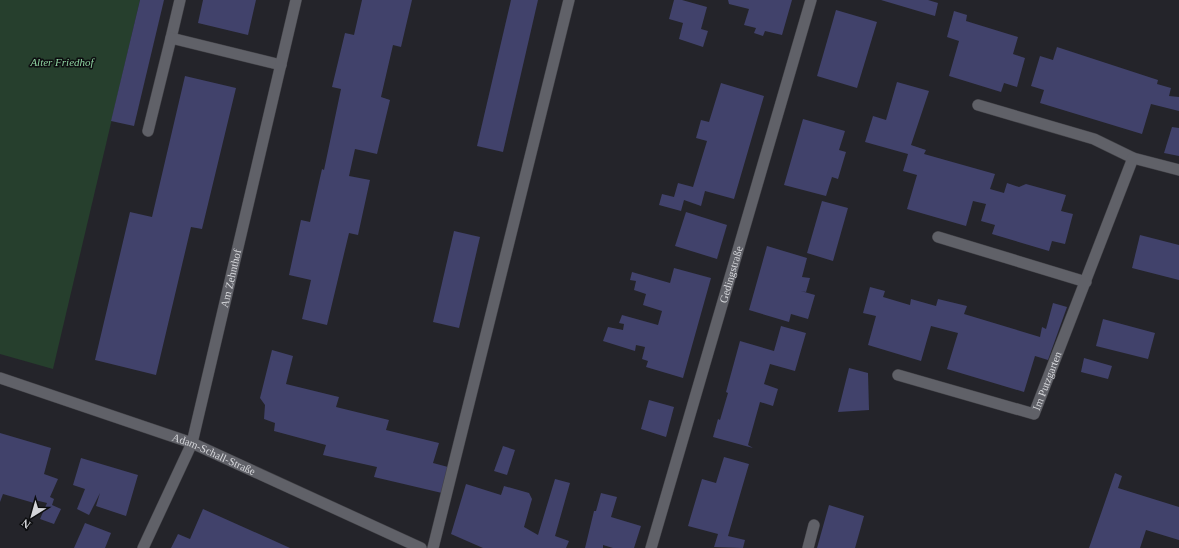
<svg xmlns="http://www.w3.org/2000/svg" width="1179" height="548" viewBox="0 0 1179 548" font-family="'Times New Roman',serif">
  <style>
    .green { fill: #263f2d }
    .building { fill: #41426b }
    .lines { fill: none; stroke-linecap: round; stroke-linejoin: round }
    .service-casing { stroke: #414146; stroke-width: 12 }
    .minor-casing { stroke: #414146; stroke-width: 12 }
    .service { stroke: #606168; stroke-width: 11 }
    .minor { stroke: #606168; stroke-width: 11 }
    .labels { text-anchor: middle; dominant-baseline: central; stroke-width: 3; stroke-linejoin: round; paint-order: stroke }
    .park-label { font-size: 11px; font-style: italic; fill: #8fd3a1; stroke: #0d0e10 }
    .street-label { font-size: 11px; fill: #d4d5d9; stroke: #0d0e10 }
  </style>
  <rect width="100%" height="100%" fill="#24242a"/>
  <polygon class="green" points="0,0 140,0 53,369 0,354"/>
  <g class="building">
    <polygon points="140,0 164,0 134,126 111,121"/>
    <polygon points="203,0 256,0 248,35 198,23"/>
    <polygon points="362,0 412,0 401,47 393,45 381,97 390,100 377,154 355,149 349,176 370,180 358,235 349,233 327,325 302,319 311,280 289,275 301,220 310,222 322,169 324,170 341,89 332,87 345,33 354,35"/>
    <polygon points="511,0 538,0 503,152 477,146"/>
    <polygon points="674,0 682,0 707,7 701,29 708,31 703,47 679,39 683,23 669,19"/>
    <polygon points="728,0 792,0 782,35 765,31 763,36 754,33 756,28 744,25 749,9 729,4"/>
    <polygon points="881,0 928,0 938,3 935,16"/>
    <polygon points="836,10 877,22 857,88 817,76"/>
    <polygon points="954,11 967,15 966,21 1018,37 1013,54 1025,58 1017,87 1004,83 1001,92 949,76 959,41 947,37"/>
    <polygon points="1057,47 1158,80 1157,84 1171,88 1169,96 1179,97 1179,111 1151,104 1142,134 1040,103 1044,90 1031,86 1040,56 1053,60"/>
    <polygon points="185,76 236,88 202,229 191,227 156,375 95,360 130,212 152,217"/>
    <polygon points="897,82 929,91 911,145 926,150 924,154 995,174 990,189 1004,193 1007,183 1019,187 1026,184 1066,195 1061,211 1073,214 1065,244 1052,241 1049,251 992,234 995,225 981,221 986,204 973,201 966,226 907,209 917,175 903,171 908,154 865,142 873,116 886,120"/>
    <polygon points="721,83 764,96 734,199 705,191 701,206 684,200 681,211 659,205 662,194 674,197 678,183 693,187 707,141 696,138 701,120 709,122"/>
    <polygon points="803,119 845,131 839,150 846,152 838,179 832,177 826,196 784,185"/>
    <polygon points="1172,127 1179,128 1179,156 1164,153"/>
    <polygon points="822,201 848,208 833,261 807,253"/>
    <polygon points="686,212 727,225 717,259 675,246"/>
    <polygon points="454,231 480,237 459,328 433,322"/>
    <polygon points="1140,235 1179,245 1179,280 1132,268"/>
    <polygon points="767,246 807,258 802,277 810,278 806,292 801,291 815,295 808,319 791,314 789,322 749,310"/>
    <polygon points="674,268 711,278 683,378 646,367 648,361 642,359 645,347 636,345 635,351 603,341 608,327 623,330 624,324 619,323 622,315 658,325 662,311 643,305 646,294 634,290 636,281 630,280 632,272 670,283"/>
    <polygon points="870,287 885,291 883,297 910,305 911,299 936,306 938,299 967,306 964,314 1040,337 1042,327 1046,329 1053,303 1067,307 1048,360 1035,356 1024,392 947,369 958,333 931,326 921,361 868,345 876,316 863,313"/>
    <polygon points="1103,319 1155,333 1148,359 1096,346"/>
    <polygon points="781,326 806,333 795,371 770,364 764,384 778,389 773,406 760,402 748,445 753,448 713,437 718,419 720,420 728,393 726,392 740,341 774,351"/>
    <polygon points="272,350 293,356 286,384 339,397 336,407 389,420 386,430 439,443 433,463 448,467 442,493 374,477 377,467 323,455 326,445 274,431 275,423 264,419 265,405 260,398"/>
    <polygon points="1084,358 1112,366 1108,379 1081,372"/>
    <polygon points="849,368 868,373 869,410 838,412"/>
    <polygon points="649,400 674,407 666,437 641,429"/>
    <polygon points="0,433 51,448 44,474 58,479 50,497 54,499 52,505 61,509 54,524 40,519 47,503 35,500 34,503 3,494 0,502"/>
    <polygon points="503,446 515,450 507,475 494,471"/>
    <polygon points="724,457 749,464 728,536 745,540 743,548 714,547 718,534 688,526 702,479 716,483"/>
    <polygon points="81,458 138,475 126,516 96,506 100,493 89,515 77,509 85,489 73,485"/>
    <polygon points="1115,473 1122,476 1118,488 1179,507 1179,540 1146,530 1140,548 1089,548"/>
    <polygon points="555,479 570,483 555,536 569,541 566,548 483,548 451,534 466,484 501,495 504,486 529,493 532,499 524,527 538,535"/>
    <polygon points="601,493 617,497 611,517 641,526 634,548 613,548 603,545 603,548 585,548 594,511 596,511"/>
    <polygon points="829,505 864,516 855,548 817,548"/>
    <polygon points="203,509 268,538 290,548 171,548 178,534 190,539"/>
    <polygon points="85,523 111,533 105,548 74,548"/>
  </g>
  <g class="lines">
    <g class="service-casing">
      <g id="service">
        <polyline points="171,38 180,0"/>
        <polyline points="148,131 171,38 281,65"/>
        <polyline points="433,548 569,0"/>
        <polyline points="808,548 814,525"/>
      </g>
    </g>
    <g class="minor-casing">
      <g id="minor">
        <polyline points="978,105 1094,139 1133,158"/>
        <polyline points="938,237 1086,282"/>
        <path id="s1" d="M898 375 1034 414 1133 158 1179 170"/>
        <path id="s2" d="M0 378 192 443 421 548"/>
        <path id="s3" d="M143 548 192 443 296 0"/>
        <path id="s4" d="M651 548 811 0"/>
      </g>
    </g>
    <use href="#service" class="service"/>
    <use href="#minor" class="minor"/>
  </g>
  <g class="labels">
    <g class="park-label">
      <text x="62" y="62">Alter Friedhof</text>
    </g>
    <g class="street-label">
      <text stroke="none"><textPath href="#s4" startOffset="285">Gedingstraße</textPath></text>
      <text stroke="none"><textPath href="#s3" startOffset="285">Am Zehnthof</textPath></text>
      <text stroke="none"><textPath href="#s1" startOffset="177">Im Putzgarten</textPath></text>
      <text stroke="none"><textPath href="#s2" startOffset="227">Adam-Schall-Straße</textPath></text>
    </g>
  </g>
  <g transform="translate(32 516) rotate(217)" stroke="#0d0e10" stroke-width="3" paint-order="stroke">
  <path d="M0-3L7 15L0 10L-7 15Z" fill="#d4d5d9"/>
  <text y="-6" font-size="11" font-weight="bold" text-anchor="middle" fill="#d4d5d9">N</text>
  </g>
</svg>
